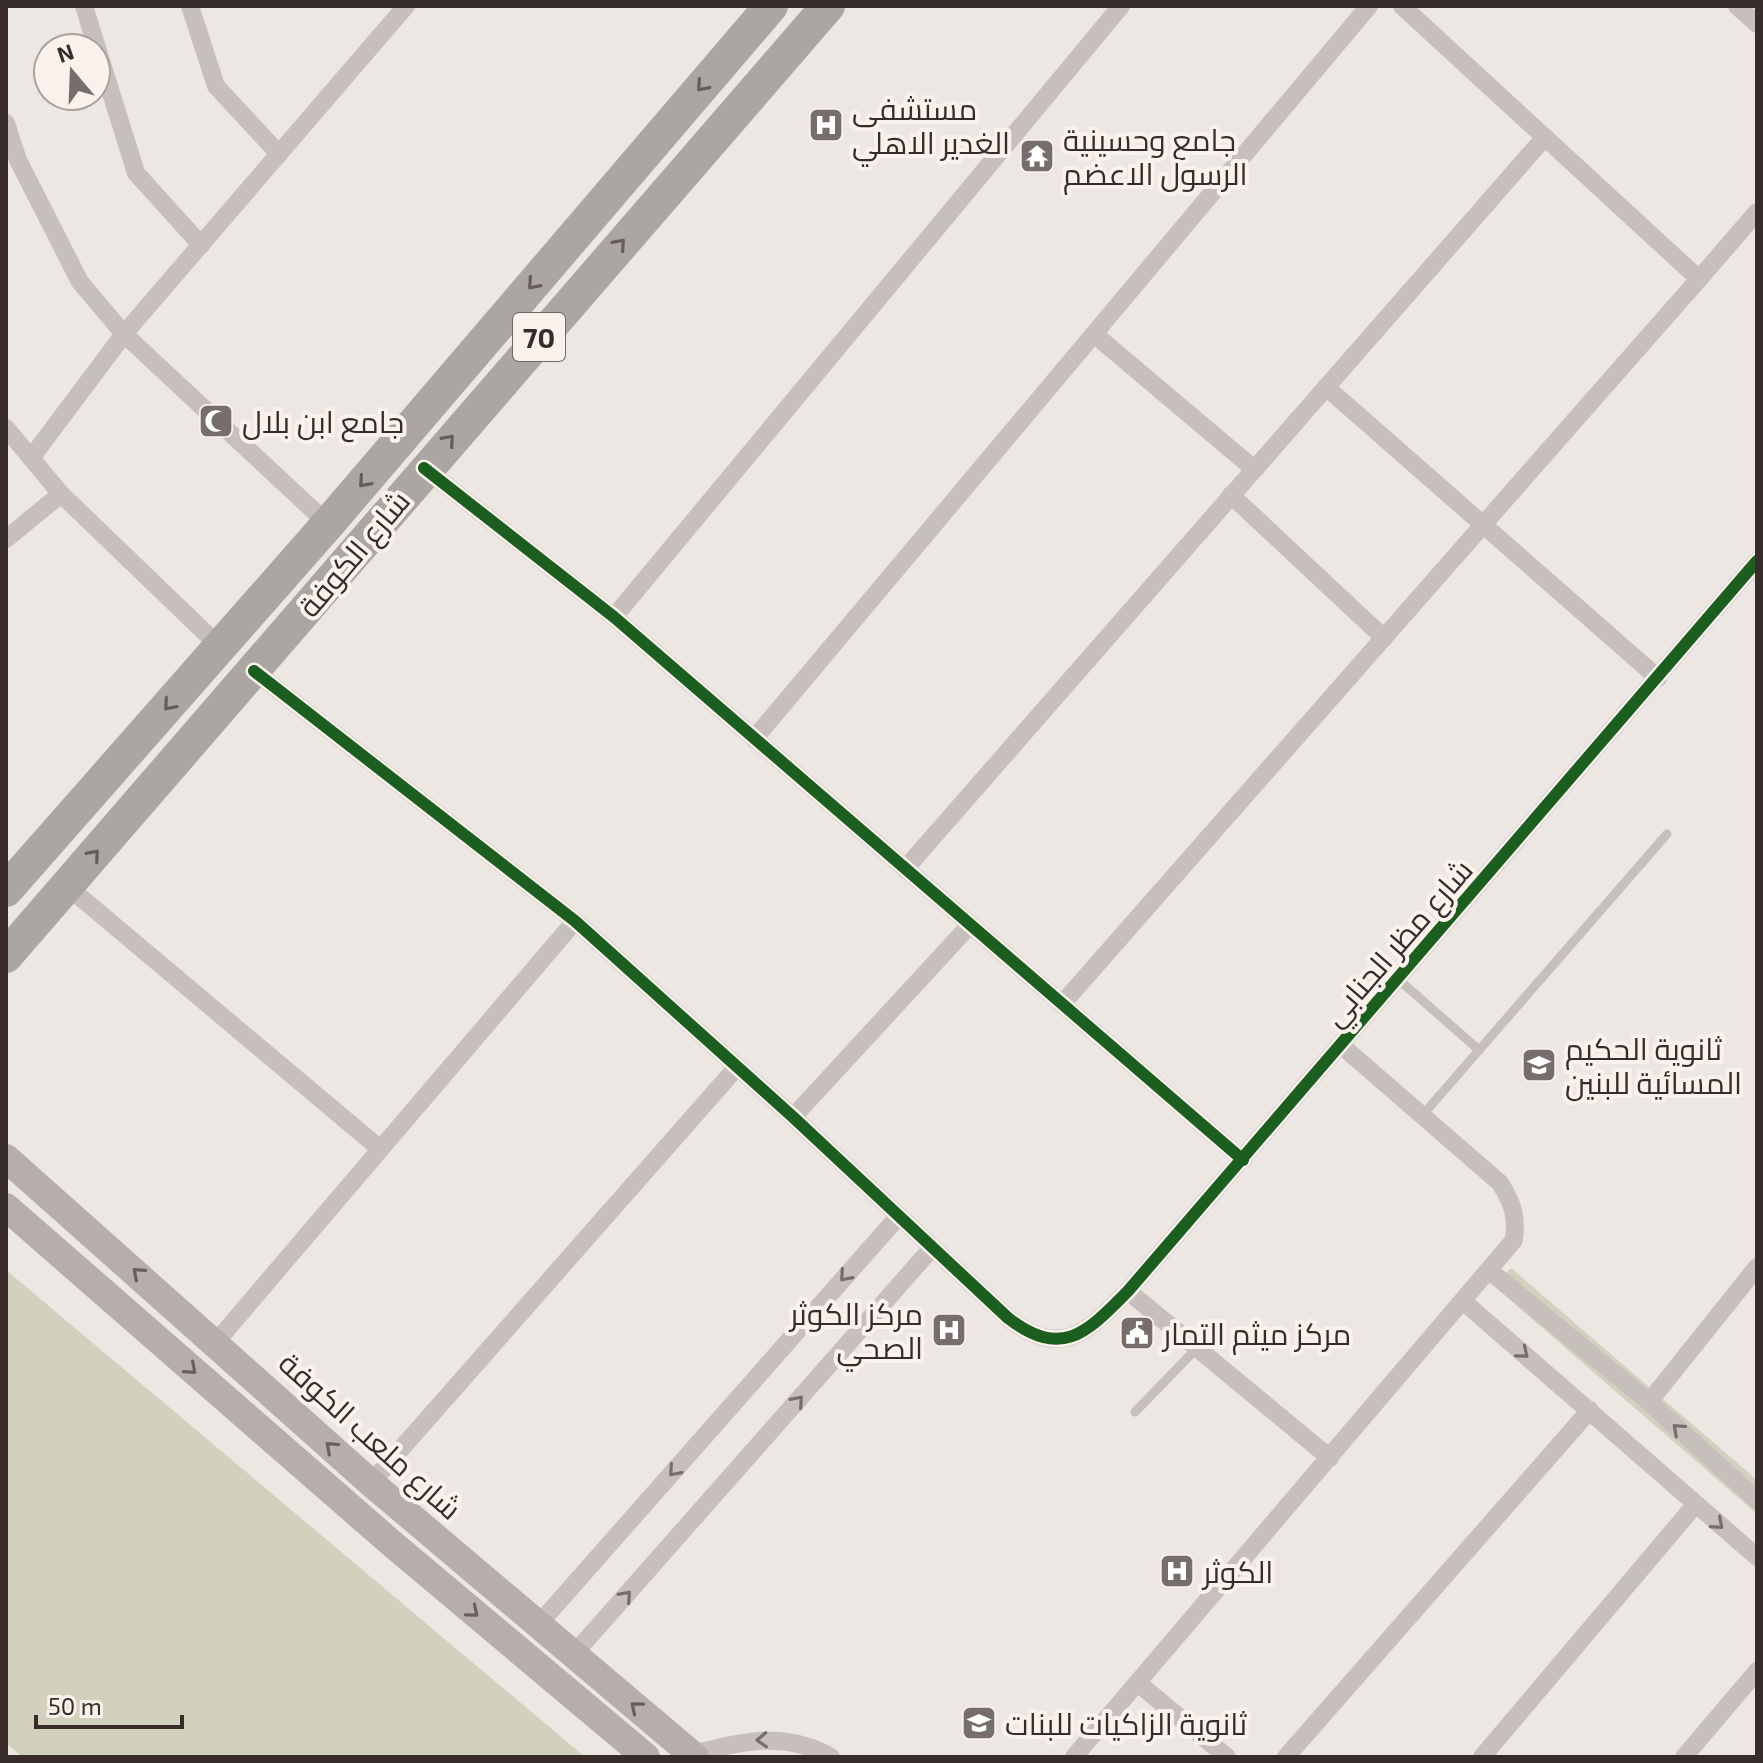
<svg xmlns="http://www.w3.org/2000/svg" width="1763" height="1763" viewBox="0 0 1763 1763" font-family="'Exo 2',Cairo,sans-serif">
  <style>
    .green { fill: #d1d1be }
    .lines { fill: none; stroke-linecap: round; stroke-linejoin: round }
    .lane { stroke: #c6bfbc; stroke-width: 9 }
    .street { stroke: #c6bfbc; stroke-width: 18 }
    .primary { stroke: #b5aeab; stroke-width: 28 }
    .highway { stroke: #aca6a2; stroke-width: 34 }
    .cycleway-casing { stroke: #f9f1eb; stroke-width: 17 }
    .cycleway { stroke: #1b5e20; stroke-width: 12 }
    .oneway { stroke: #665d5a }
    .oneway2 { stroke: #69605e }
    .oneway3 { stroke: #776e6c }
    .labels { text-anchor: middle; dominant-baseline: central; stroke-width: 8; stroke-linejoin: round; paint-order: stroke }
    .shield { fill: #f9f1eb; stroke: #716764; stroke-width: 2 }
    .shield-label { font-size: 28px; font-weight: bold; fill: #372c2a }
    .poi-label { font-size: 30px; fill: #372c2a; stroke: #f9f1eb; text-anchor: start }
    .street-label { font-size: 30px; fill: #372c2a; stroke: #f9f1eb }
  </style>
  <rect width="100%" height="100%" fill="#ede7e3"/>
  <g class="green">
    <polygon points="1511,1268 1757,1480 1757,1514 1494,1286"/>
    <polygon points="6,1270 585,1757 22,1757 6,1743"/>
  </g>
  <g class="lines">
    <g class="lane">
      <polyline points="1399,980 1479,1050"/>
      <polyline points="1420,1118 1667,834"/>
      <polyline points="1135,1412 1197,1348"/>
    </g>
    <g class="street">
      <polyline points="84,6 136,173 201,245"/>
      <polyline points="190,6 216,86 279,154"/>
      <polyline points="1402,6 1699,279 1757,212"/>
      <polyline points="1737,6 1757,24"/>
      <polyline points="6,123 18,160 80,282 124,334 328,524"/>
      <polyline points="1094,334 1254,469"/>
      <polyline points="1326,387 1658,678"/>
      <polyline points="6,428 61,494 220,647"/>
      <polyline points="31,458 124,334 406,6"/>
      <polyline points="424,468 614,617 1243,1160"/>
      <polyline points="1231,495 1384,638"/>
      <polyline points="6,539 61,494"/>
      <polyline points="614,617 1121,6"/>
      <path d="M254 671 575 921 793 1117 1008 1318C1063 1360 1087 1332 1128 1291L1757 561"/>
      <polyline points="754,739 1369,6"/>
      <polyline points="905,869 1545,137"/>
      <polyline points="67,886 379,1148"/>
      <polyline points="1062,1004 1699,279"/>
      <polyline points="793,1117 970,925"/>
      <polyline points="1490,1271 1649,1402 1757,1500"/>
      <polyline points="1128,1291 1330,1458"/>
      <polyline points="1464,1302 1757,1557"/>
      <polyline points="216,1342 575,921"/>
      <polyline points="1649,1402 1757,1267"/>
      <polyline points="371,1483 737,1067"/>
      <polyline points="538,1625 897,1218"/>
      <polyline points="574,1654 932,1248"/>
      <polyline points="1138,1683 1227,1757"/>
      <path d="M692 1754C741 1742 785 1730 831 1757"/>
      <path d="M1074 1757 1514 1240C1517 1216 1513 1204 1500 1183L1342 1046"/>
      <polyline points="1286,1757 1590,1410"/>
      <polyline points="1482,1757 1695,1505"/>
      <polyline points="1684,1757 1757,1671"/>
    </g>
    <g class="primary">
      <polyline points="6,1158 371,1483 695,1757"/>
      <polyline points="6,1207 390,1542 646,1757"/>
    </g>
    <g class="highway">
      <polyline points="6,890 328,524 771,6"/>
      <polyline points="6,956 828,6"/>
    </g>
    <g class="cycleway-casing">
      <g id="cycleway">
        <polyline points="424,468 614,617 1243,1160"/>
        <path d="M254 671 575 921 793 1117 1008 1318C1063 1360 1087 1332 1128 1291L1757 561"/>
      </g>
    </g>
    <use href="#cycleway" class="cycleway"/>
  </g>
  <defs><path id="oneway-chevron" d="M-2-3.5L2.5 0L-2 3.5" fill="none" stroke-width="1.6" stroke-linecap="round" stroke-linejoin="round" transform="scale(2)"/></defs>
  <g class="oneway">
    <use href="#oneway-chevron" transform="translate(702 86) rotate(131)"/>
    <use href="#oneway-chevron" transform="translate(620 244) rotate(-49)"/>
    <use href="#oneway-chevron" transform="translate(533 284) rotate(131)"/>
    <use href="#oneway-chevron" transform="translate(449 440) rotate(-49)"/>
    <use href="#oneway-chevron" transform="translate(364 482) rotate(131)"/>
    <use href="#oneway-chevron" transform="translate(169 705) rotate(131)"/>
    <use href="#oneway-chevron" transform="translate(94 855) rotate(-49)"/>
  </g>
  <g class="oneway2">
    <use href="#oneway-chevron" transform="translate(138 1273) rotate(-139)"/>
    <use href="#oneway-chevron" transform="translate(191 1369) rotate(41)"/>
    <use href="#oneway-chevron" transform="translate(331 1447) rotate(-138)"/>
    <use href="#oneway-chevron" transform="translate(473 1612) rotate(40)"/>
    <use href="#oneway-chevron" transform="translate(636 1707) rotate(-140)"/>
  </g>
  <g class="oneway3">
    <use href="#oneway-chevron" transform="translate(845 1276) rotate(131)"/>
    <use href="#oneway-chevron" transform="translate(1523 1353) rotate(40)"/>
    <use href="#oneway-chevron" transform="translate(798 1401) rotate(-49)"/>
    <use href="#oneway-chevron" transform="translate(1678 1429) rotate(-138)"/>
    <use href="#oneway-chevron" transform="translate(674 1471) rotate(131)"/>
    <use href="#oneway-chevron" transform="translate(1718 1524) rotate(41)"/>
    <use href="#oneway-chevron" transform="translate(626 1596) rotate(-49)"/>
    <use href="#oneway-chevron" transform="translate(762 1740) rotate(177)"/>
  </g>
  <defs>
    <g id="hospital-square" transform="scale(1.8)"><rect x="-9" y="-9" width="18" height="18" rx="4" fill="#776d6b" stroke="#f9f1eb"/><path d="M-5-5h3v3.5h4V-5h3V5h-3V1.5h-4V5h-3Z" fill="#fff"/></g>
    <g id="temple-square" transform="scale(1.8)"><rect x="-9" y="-9" width="18" height="18" rx="4" fill="#776d6b" stroke="#f9f1eb"/><path d="M0-6L5-2H3V0L6.5 2.5H4V6H1.5V3h-3V6H-4V2.5H-6.5L-3 0V-2H-5Z" fill="#fff"/></g>
    <g id="mosque-square" transform="scale(1.8)"><rect x="-9" y="-9" width="18" height="18" rx="4" fill="#776d6b" stroke="#f9f1eb"/><path d="M3.5-4.9A6 6 0 1 0 3.5 4.9A5 5 0 1 1 3.5-4.9Z" fill="#fff"/></g>
    <g id="school-square" transform="scale(1.8)"><rect x="-9" y="-9" width="18" height="18" rx="4" fill="#776d6b" stroke="#f9f1eb"/><path d="M0-5L7-2L0 1L-7-2ZM-4 1L0 2.5L4 1V4Q0 6-4 4Z" fill="#fff"/></g>
    <g id="civic-square" transform="scale(1.8)"><rect x="-9" y="-9" width="18" height="18" rx="4" fill="#776d6b" stroke="#f9f1eb"/><path d="M-.6-6.5H3V-4.5H.6V-3L4-1V1h2V6H-6V1h2V-1L-.6-3ZM-1.2 2.5V6h2.4V2.5Z" fill="#fff"/></g>
  </defs>
  <g fill-rule="evenodd">
    <use href="#hospital-square" x="826" y="125"/>
    <use href="#temple-square" x="1037" y="156"/>
    <use href="#mosque-square" x="216" y="421"/>
    <use href="#school-square" x="1539" y="1065"/>
    <use href="#hospital-square" x="949" y="1330"/>
    <use href="#civic-square" x="1137" y="1333"/>
    <use href="#hospital-square" x="1177" y="1571"/>
    <use href="#school-square" x="979" y="1723"/>
  </g>
  <g class="labels">
    <rect class="shield" x="513" y="313" width="52" height="48" rx="6"/>
    <g class="shield-label">
      <text x="539" y="337">70</text>
    </g>
    <g class="poi-label">
      <text x="852" y="108">مستشفى<tspan x="852" dy="34">الغدير الاهلي</tspan></text>
      <text x="1063" y="139">جامع وحسينية<tspan x="1063" dy="34">الرسول الاعضم</tspan></text>
      <text x="242" y="421">جامع ابن بلال</text>
      <text x="1565" y="1048">ثانوية الحكيم<tspan x="1565" dy="34">المسائية للبنين</tspan></text>
      <text x="923" y="1313" text-anchor="end">مركز الكوثر<tspan x="923" dy="34">الصحي</tspan></text>
      <text x="1163" y="1333">مركز ميثم التمار</text>
      <text x="1203" y="1571">الكوثر</text>
      <text x="1005" y="1723">ثانوية الزاكيات للبنات</text>
    </g>
    <g class="street-label">
      <text transform="translate(353 553) rotate(-50)">شارع الكوفة</text>
      <text transform="translate(1397 942) rotate(-49)">شارع مظر الجنابي</text>
      <text transform="translate(371 1435) rotate(42)">شارع ملعب الكوفة</text>
    </g>
  </g>
  <rect width="1763" height="1763" fill="none" stroke="#372c2a" stroke-width="16"/>
  <g transform="translate(72 72) rotate(341)"><circle r="38" fill="#f9f1eb" stroke="#aba29e" stroke-width="2"/>
  <path d="M0-6L14 30L0 20L-14 30Z" fill="#776d6b"/>
  <text y="-12" font-size="22" font-weight="bold" text-anchor="middle" fill="#372c2a">N</text>
  </g>
  <path d="M36 1715v12h146v-12" fill="none" stroke="#372c2a" stroke-width="4"/>
  <text x="48" y="1715" font-size="24" fill="#372c2a" stroke="#f9f1eb" stroke-width="6" paint-order="stroke">50 m</text>
</svg>
